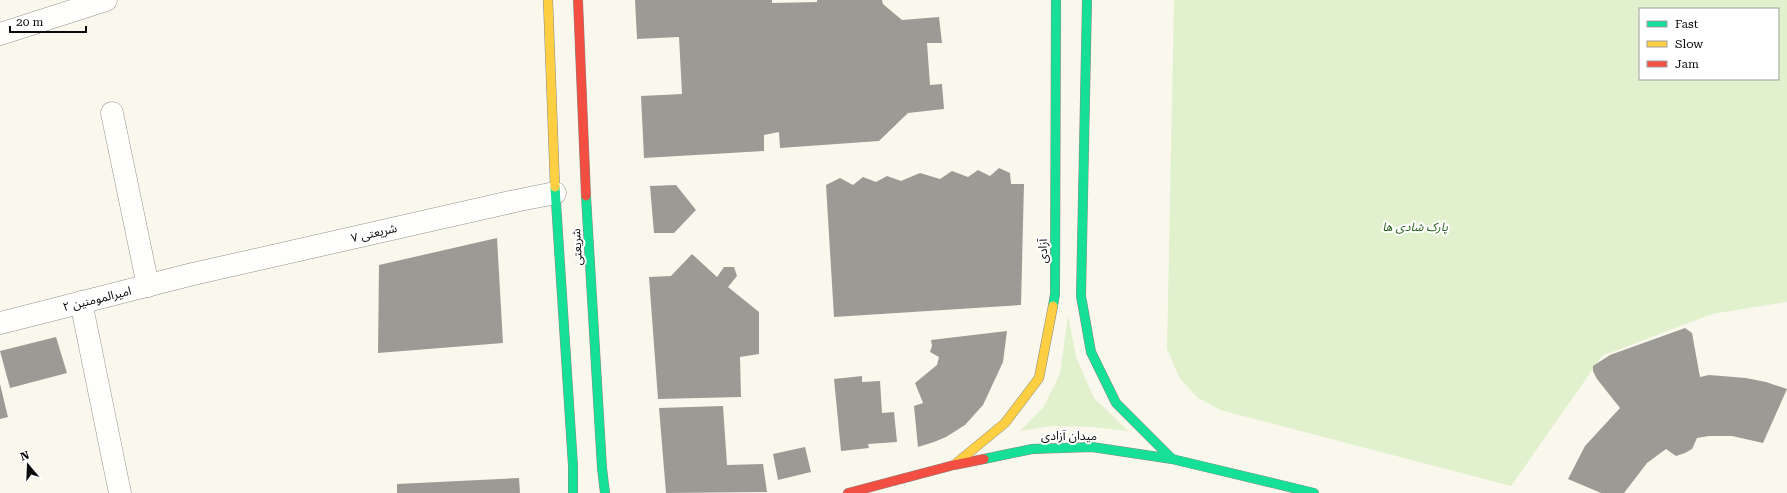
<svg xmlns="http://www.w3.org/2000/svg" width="1787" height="493" viewBox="0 0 1787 493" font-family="'Roboto Serif','Noto Sans Arabic',serif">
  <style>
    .green { fill: #e1f0cd; fill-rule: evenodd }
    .building { fill: #9c9a94 }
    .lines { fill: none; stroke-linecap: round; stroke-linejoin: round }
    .street-casing { stroke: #92918c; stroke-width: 23 }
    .fast-casing { stroke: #898883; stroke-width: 10 }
    .slow-casing { stroke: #898883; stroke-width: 10 }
    .jam-casing { stroke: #898883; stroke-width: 10 }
    .street { stroke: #fefefc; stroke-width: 22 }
    .fast { stroke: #16e098; stroke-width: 9 }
    .slow { stroke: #ffcf43; stroke-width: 9 }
    .jam { stroke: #f24e42; stroke-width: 9 }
    .labels { text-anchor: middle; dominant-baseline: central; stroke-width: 4; stroke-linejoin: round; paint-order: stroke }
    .park-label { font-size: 12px; font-style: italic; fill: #27621b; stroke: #fff }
    .street-label { font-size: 12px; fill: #0a0a0a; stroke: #fff }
  </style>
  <rect width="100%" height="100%" fill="#faf8ed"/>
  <g class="green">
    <path d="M1174 0H1787V302L1712 314 1602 356 1511 486 1220 410 1198 398 1180 379 1167 349ZM1640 9H1778V79H1640Z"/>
    <polygon points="1068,315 1076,357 1094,398 1128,431 1091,427 1051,426 1020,431 1043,408 1060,374"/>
  </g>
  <g class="building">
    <polygon points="635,0 772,0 772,3 817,2 817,0 882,0 883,4 902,20 939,17 942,43 927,43 930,85 942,84 944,109 908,113 879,141 780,148 779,132 764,135 764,151 644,158 641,96 682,94 679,37 637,39"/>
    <polygon points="999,168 1010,173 1011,184 1024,184 1021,305 834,317 826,185 840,178 853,185 863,177 876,182 887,176 901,181 920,173 940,179 952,171 968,177 978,170 990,176"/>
    <polygon points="676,185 696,210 674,233 654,233 650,186"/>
    <polygon points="497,238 503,343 378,353 379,265"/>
    <polygon points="692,254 717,277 724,267 734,267 737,276 728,287 759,312 759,354 740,357 741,397 658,399 649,277 671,276"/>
    <polygon points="1685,328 1692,333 1700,377 1709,375 1746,378 1766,382 1787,389 1763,443 1732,436 1709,436 1697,438 1692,449 1685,453 1676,456 1666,449 1647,463 1624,493 1601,493 1568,479 1585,446 1620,408 1597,379 1593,371 1593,366 1610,355"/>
    <polygon points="1007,331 1003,362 983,405 965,425 946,437 934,442 918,447 914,406 923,403 915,383 937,365 939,357 930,352 932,346 931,340"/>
    <polygon points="56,337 67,373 10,388 0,351"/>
    <polygon points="862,376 862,382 880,381 882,413 894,412 897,442 868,444 869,448 841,451 834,379"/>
    <polygon points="0,384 8,417 0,419"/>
    <polygon points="723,406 727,465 763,464 767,492 666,493 659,408"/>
    <polygon points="805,447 811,472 778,480 773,454"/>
    <polygon points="519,478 520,493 397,493 397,484"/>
  </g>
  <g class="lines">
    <g class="street-casing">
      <g id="street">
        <polyline points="0,34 106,0"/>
        <polyline points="112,113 148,286"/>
        <polyline points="81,302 120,493"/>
        <polyline points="0,323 193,274 515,201 555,193"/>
      </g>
    </g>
    <g class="fast-casing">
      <g id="fast">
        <polyline points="1087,0 1081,296 1091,352 1116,403 1172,459"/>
        <polyline points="555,187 573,466 573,493"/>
        <polyline points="586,196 602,468 605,493"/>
        <polyline points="1053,306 1055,294 1056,0"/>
        <polyline points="984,459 1032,449 1092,447 1172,459 1314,493"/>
      </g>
    </g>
    <g class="slow-casing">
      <g id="slow">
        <polyline points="548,0 555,187"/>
        <polyline points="954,465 1005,423 1039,378 1053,306"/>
      </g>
    </g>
    <g class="jam-casing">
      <g id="jam">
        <polyline points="578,0 586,196"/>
        <polyline points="848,493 954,465 984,459"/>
      </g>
    </g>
    <use href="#street" class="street"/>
    <use href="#fast" class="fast"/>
    <use href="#slow" class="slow"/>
    <use href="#jam" class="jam"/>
  </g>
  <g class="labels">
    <g class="park-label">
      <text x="1415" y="227">پارک شادی ها</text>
    </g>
    <g class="street-label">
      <text transform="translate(374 233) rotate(-13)">شریعتی ۷</text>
      <text transform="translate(577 247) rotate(-93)">شریعتی</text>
      <text transform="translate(1043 251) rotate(-90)">آزادی</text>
      <text transform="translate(97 299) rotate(-14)">امیرالمومنین ۲</text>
      <text x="1069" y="436">میدان آزادی</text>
    </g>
  </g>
  <rect x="1639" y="8" width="140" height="72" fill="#ffffff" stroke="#9d9d9d"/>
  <rect x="1647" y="21" width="20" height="6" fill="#16e098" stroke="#9d9d9d"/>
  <text x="1675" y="28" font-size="12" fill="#0a0a0a">Fast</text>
  <rect x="1647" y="41" width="20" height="6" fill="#ffcf43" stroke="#9d9d9d"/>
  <text x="1675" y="48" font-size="12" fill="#0a0a0a">Slow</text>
  <rect x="1647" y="61" width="20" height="6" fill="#f24e42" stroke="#9d9d9d"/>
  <text x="1675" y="68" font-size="12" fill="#0a0a0a">Jam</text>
  <g transform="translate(28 465) rotate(341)" stroke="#ffffff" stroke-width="3" paint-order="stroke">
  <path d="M0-3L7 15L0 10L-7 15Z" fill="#0a0a0a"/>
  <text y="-6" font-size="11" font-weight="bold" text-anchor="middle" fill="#0a0a0a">N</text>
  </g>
  <path d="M10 26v6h76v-6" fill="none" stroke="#0a0a0a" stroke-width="2"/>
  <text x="16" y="26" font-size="12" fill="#0a0a0a" stroke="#ffffff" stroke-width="3" paint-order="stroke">20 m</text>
</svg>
